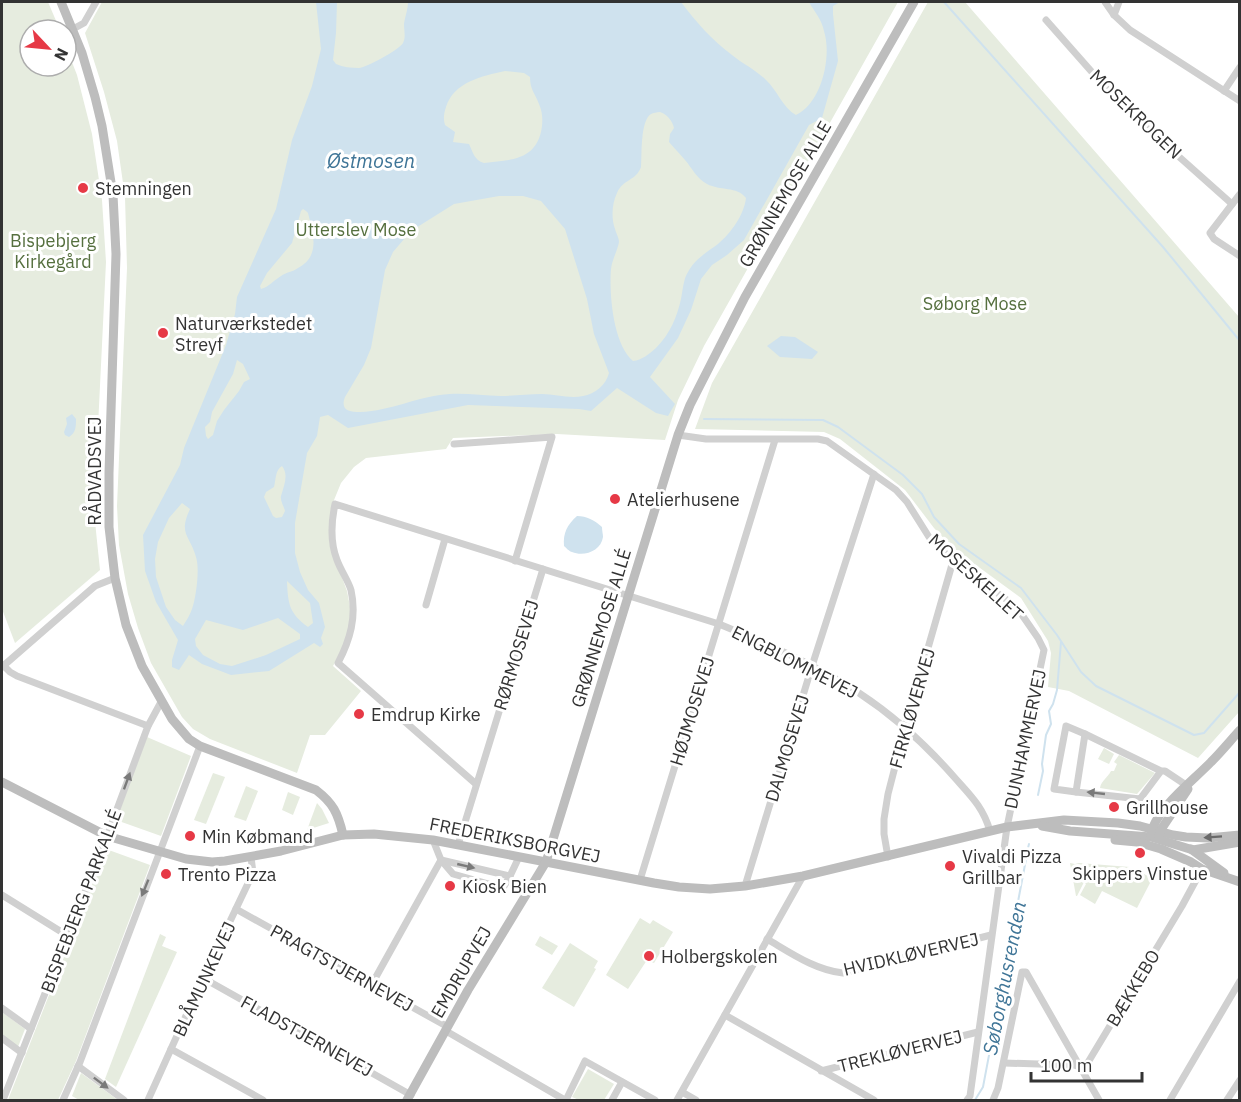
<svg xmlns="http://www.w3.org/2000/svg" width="1241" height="1102" viewBox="0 0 1241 1102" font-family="'IBM Plex Sans',sans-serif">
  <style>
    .green { fill: #e6ecdf }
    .water { fill: #cfe2ee; fill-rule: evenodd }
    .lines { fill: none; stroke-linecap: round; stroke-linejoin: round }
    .stream { stroke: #cfe2ee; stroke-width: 2 }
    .street { stroke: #d0d0d0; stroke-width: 7 }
    .secondary { stroke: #bdbdbd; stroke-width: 9 }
    .oneway { fill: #7a7a7a }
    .oneway2 { fill: #6a6a6a }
    .poi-dot { fill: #e63946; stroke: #fff; stroke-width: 2 }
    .labels { text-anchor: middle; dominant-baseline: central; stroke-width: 6; stroke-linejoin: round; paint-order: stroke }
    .street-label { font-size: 18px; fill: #333; stroke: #fff }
    .poi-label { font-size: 18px; fill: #333; stroke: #fff; text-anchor: start }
    .park-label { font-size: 18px; fill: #56703f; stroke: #fff }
    .water-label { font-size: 20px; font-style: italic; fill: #3f7597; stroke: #fff }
  </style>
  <rect width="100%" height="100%" fill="#fff"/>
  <g class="green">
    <polygon points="2,2 48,2 60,30 30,30 30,66 66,66 66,47 77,75 92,134 102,200 106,262 96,468 90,473 100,570 15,643 2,609"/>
    <polygon points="102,2 898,2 704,346 678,400 665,440 557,434 453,438 446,449 366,458 354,467 341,483 332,505 332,551 347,591 351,612 349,631 344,646 333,666 361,691 325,735 310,735 297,773 210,739 193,729 182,717 151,663 138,628 128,594 119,545 117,506 127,268 125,197 117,141 104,92 85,33"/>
    <polygon points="928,2 965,2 1239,317 1239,712 1198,758 1069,691 1048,687 1051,653 1048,641 1021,598 954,549 934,528 905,490 840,439 824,432 695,429 712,383"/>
    <polygon points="147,737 191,756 161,836 116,820"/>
    <polygon points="1104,748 1114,754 1109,764 1098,759"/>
    <path d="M1119 755 1155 773 1137 794 1100 788C1101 781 1108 777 1111 771H1114L1117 764 1114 762Z"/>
    <polygon points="213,773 225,777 206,824 194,820"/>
    <polygon points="246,786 258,791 246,821 234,817"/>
    <polygon points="288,792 300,797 293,815 282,810"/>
    <polygon points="317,803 322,809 329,823 307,830"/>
    <polygon points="106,849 150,865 76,1061 58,1100 8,1100"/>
    <polygon points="1070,863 1075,864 1079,863 1130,867 1148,876 1150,883 1137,908 1102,891 1095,904 1080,895 1086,884 1084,882 1077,896 1076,896"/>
    <polygon points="640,918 650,924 653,920 673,932 654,963 647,960 628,989 606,975"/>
    <polygon points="160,934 166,937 162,946 177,952 116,1087 105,1079"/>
    <polygon points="540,936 558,946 552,955 535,945"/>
    <polygon points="570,943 598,961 594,968 596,969 574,1007 542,988"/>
    <polygon points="2,1012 25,1029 18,1047 2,1035"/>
    <polygon points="588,1069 614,1084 604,1100 579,1100 572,1097"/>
    <polygon points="81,1073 118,1100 79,1100 72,1096"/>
  </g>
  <g class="water">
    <path d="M316 2H337L336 33 333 60 336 64C343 67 351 68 359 68 367 67 399 50 403 43 406 37 404 31 404 24 405 17 408 9 408 2H681C697 23 711 39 732 55 743 64 756 70 766 80 777 90 783 108 796 115 822 103 832 56 824 31 822 20 814 11 809 2H840L833 6V14L838 61 822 118 809 125 744 240 727 255 712 265 701 279 691 310 678 338 650 377 675 404 668 416 656 413 617 388 591 411 579 409 468 405 348 428 328 415 320 417 317 436 307 453 295 523V553L300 572 308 590 319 603 325 627 321 638 323 644 320 647 314 643 269 671 231 675 202 664 189 655 179 670 172 667V660L178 640 156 602 145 571 143 535 180 465 184 448 226 345 235 314 237 297 276 209 292 140 312 86 321 49ZM505 71 524 73 530 77C530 90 535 93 539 104 543 113 543 122 541 132 534 161 509 160 484 163 474 160 473 152 469 144L453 142 455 132 445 125C443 119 444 113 446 107 454 82 482 76 505 71ZM660 112C667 114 673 122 674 128L670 134 669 142C674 148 680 154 685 160 692 168 697 179 707 184 720 191 737 186 746 198 744 215 731 233 718 244 707 252 694 260 688 272 683 280 683 290 681 299 677 317 670 334 656 348 649 354 642 360 633 361 613 344 609 294 611 269 612 260 618 249 619 242 619 238 616 233 615 229 611 218 612 203 617 193 623 179 636 181 641 167 642 155 640 121 651 114 653 113 657 112 660 112ZM499 196H523L541 201 565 229 587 299 594 334 609 373C606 385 595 394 583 396 570 399 555 394 542 394 528 394 514 396 501 396 484 396 467 393 450 394 418 396 391 411 360 412 349 412 340 410 345 397L364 365 371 348 385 270 393 252 411 231 454 204ZM303 209 306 211 308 213C313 233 321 256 298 268 293 272 286 272 281 276 274 280 269 287 261 289L260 286 267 273 292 243 301 211ZM237 360 243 364 250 379 244 382 239 391 224 410 217 421 213 435 208 439 206 436 205 427 210 422 212 412 233 374ZM282 466C289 475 284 485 281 496 280 501 284 506 285 511L282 517 276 518 273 516 264 497 266 492 274 487C276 480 275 470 282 466ZM182 503 190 509C178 535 190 535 196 557 200 569 196 598 192 609 190 615 186 621 183 626L175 620 166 607 156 577 155 559 158 542 169 518ZM287 581 310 603 313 623 308 627C289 613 288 604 287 581ZM278 618 300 634V639L266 655 232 666 220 664 203 655 196 646 195 639 206 620 243 630Z"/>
    <polygon points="781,336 795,337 818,352 812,359 780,357 767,346"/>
    <path d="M72 414 76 419C76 426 76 433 69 437L65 435 64 432 67 424 66 418Z"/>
    <path d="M577 516C587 516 594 520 602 527 602 531 603 534 603 537 601 551 584 557 572 552 570 552 565 547 564 546 563 533 567 525 577 516Z"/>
  </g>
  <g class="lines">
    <g class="stream">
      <polyline points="944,2 1163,247 1240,341"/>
      <polyline points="704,419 823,420 838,427 903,475 922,494 934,517 959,544 1021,588 1057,635 1081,672 1096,686 1194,735 1204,733 1240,692"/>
      <polyline points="1038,795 1043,771 1042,764 1046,735 1051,724 1049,711 1053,704 1057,690 1061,642"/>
      <polyline points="1028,848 1029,844"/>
      <polyline points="975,1100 983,1087 1027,854"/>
    </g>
    <g class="street">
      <polyline points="1105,2 1114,15 1130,30 1240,101"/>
      <polyline points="1114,15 1119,2"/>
      <polyline points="1046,20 1121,105 1232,204"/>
      <polyline points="73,29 84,23 96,2"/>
      <polyline points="1224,91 1240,67"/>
      <polyline points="1240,194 1210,233 1214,239 1240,256"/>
      <polyline points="678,435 706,439 818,439 827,441 896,490 907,502 929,537 953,561 1007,600 1020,612 1038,638 1044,650 1007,827 970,1096 967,1100"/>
      <polyline points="454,444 552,437 515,561"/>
      <polyline points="426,605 445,539"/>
      <polyline points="3,665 10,672 17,676 148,726"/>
      <polyline points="2,667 95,586 115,578"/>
      <polyline points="1161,771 1140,799 1076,792 1085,734 1161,771 1165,771 1186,785"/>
      <path d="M476 784 338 663C350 640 357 617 351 590 348 580 341 571 337 560 330 542 331 523 335 504L719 624C767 644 815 664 859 693 894 716 927 746 955 778 971 796 983 807 990 831"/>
      <polyline points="1076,792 1054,789 1066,726 1085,734"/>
      <polyline points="433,840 441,860 453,874 503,888 510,876"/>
      <polyline points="458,845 543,569"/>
      <polyline points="888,857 884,834 884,819 888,794 905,728 953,561"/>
      <polyline points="441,860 510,876 519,857"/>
      <polyline points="640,880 775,440"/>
      <polyline points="745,886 812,666 874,474"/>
      <polyline points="2,895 68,936"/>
      <polyline points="236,909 448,1027"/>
      <path d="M767 939C791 953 815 970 843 973L991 935"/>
      <polyline points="203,978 411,1095"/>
      <polyline points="372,984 441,860"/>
      <polyline points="2,1008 31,1029"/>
      <polyline points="725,1015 874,1100"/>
      <polyline points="446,1031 565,1100"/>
      <polyline points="2,1038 22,1053"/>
      <polyline points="171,1049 263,1100"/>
      <polyline points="1004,1063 1069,1065 1071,1064 1080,1067 1087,1064 1182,906 1202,869"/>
      <polyline points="78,1066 124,1100"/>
      <polyline points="821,1071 978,1032"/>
      <polyline points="682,1092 696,1100"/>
      <polyline points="3,1100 107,836 148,726 161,702"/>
      <polyline points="63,1100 80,1062 200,746"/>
      <polyline points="148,1100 203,978 253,873 251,857"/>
      <polyline points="566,1100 585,1061 655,1100"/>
      <polyline points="612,1100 622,1082"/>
      <polyline points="677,1100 803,876"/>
      <polyline points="993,1100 998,1088 1022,972 1026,972 1099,1100"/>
      <polyline points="1170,1100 1240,981"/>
      <polyline points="1227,1100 1240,1080"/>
    </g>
    <g class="secondary">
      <path d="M61 2 82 53 95 97 102 126 113 195 116 254 109 473V527L115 578 126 625 142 666 172 719 189 739 200 746 316 790C333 803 338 813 343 835"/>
      <polyline points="2,782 107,836 186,859 212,862 225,861 281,851 343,835 374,834 433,840 654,883 679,887 710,889 745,886 803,876 1007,827 1064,820 1118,823 1140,826 1173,835 1186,837 1208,838 1240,835"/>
      <polyline points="1042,826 1070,831 1151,837 1193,850 1240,842"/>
      <path d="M1151 835C1154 810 1194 780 1211 762 1221 752 1230 741 1240 730"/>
      <polyline points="1159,836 1160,831 1188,789"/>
      <polyline points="1115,840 1137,842 1161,849 1191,862 1202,869 1240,882"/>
      <polyline points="1191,849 1224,873"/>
      <polyline points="407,1100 468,990 546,862 678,435 690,405 745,297 914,2"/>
    </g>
  </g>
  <defs><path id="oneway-solid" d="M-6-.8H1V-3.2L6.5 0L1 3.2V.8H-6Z" transform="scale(1.5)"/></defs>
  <g class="oneway">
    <use href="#oneway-solid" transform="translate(127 781) rotate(-70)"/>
    <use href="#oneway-solid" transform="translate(1096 793) rotate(-174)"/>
    <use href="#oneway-solid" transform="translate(466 866) rotate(13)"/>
    <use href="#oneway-solid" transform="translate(145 888) rotate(112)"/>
    <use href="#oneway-solid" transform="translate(101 1083) rotate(37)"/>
  </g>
  <use class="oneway2" href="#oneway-solid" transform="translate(1213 837) rotate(176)"/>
  <g class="poi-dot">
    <circle cx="83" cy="188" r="6"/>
    <circle cx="163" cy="333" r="6"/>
    <circle cx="615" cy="499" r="6"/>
    <circle cx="359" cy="714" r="6"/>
    <circle cx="1114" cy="807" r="6"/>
    <circle cx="190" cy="836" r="6"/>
    <circle cx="1140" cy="853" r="6"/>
    <circle cx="950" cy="866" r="6"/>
    <circle cx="166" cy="874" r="6"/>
    <circle cx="450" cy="886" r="6"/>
    <circle cx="649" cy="956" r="6"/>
  </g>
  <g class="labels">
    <g class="street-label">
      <text transform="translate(1136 114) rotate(44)">MOSEKROGEN</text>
      <text transform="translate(785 194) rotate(-60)">GRØNNEMOSE ALLE</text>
      <text transform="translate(94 471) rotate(-90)">RÅDVADSVEJ</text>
      <text transform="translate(976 577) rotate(42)">MOSESKELLET</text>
      <text transform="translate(601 628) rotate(-73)">GRØNNEMOSE ALLÉ</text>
      <text transform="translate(516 655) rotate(-73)">RØRMOSEVEJ</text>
      <text transform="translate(795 662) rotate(27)">ENGBLOMMEVEJ</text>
      <text transform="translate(912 708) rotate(-74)">FIRKLØVERVEJ</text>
      <text transform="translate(692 711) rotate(-73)">HØJMOSEVEJ</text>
      <text transform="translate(1025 739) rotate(-78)">DUNHAMMERVEJ</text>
      <text transform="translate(787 748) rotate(-73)">DALMOSEVEJ</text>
      <text transform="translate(515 840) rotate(11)">FREDERIKSBORGVEJ</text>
      <text transform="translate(81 901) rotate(-69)">BISPEBJERG PARKALLÉ</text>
      <text transform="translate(911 954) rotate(-13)">HVIDKLØVERVEJ</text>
      <text transform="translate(342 968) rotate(29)">PRAGTSTJERNEVEJ</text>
      <text transform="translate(461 972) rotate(-60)">EMDRUPVEJ</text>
      <text transform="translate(204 979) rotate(-65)">BLÅMUNKEVEJ</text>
      <text transform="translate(1133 988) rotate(-59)">BÆKKEBO</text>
      <text transform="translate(307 1036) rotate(29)">FLADSTJERNEVEJ</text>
      <text transform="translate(900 1051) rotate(-14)">TREKLØVERVEJ</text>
    </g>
    <g class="poi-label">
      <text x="95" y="188">Stemningen</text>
      <text x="175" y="323">Naturværkstedet<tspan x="175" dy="21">Streyf</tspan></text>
      <text x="627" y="499">Atelierhusene</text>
      <text x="371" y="714">Emdrup Kirke</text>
      <text x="1126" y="807">Grillhouse</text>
      <text x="202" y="836">Min Købmand</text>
      <text x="962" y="856">Vivaldi Pizza<tspan x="962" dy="21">Grillbar</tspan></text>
      <text x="1140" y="873" text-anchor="middle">Skippers Vinstue</text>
      <text x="178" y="874">Trento Pizza</text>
      <text x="462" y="886">Kiosk Bien</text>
      <text x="661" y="956">Holbergskolen</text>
    </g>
    <g class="park-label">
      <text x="356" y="229">Utterslev Mose</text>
      <text x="53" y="240">Bispebjerg<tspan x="53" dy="21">Kirkegård</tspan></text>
      <text x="975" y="303">Søborg Mose</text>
    </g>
    <g class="water-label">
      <text x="371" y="160">Østmosen</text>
      <text transform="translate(1004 978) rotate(-79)">Søborghusrenden</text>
    </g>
  </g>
  <rect width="1241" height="1102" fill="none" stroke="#333333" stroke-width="6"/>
  <g transform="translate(48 48) rotate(116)"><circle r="28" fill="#ffffff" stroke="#adadad" stroke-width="1.5"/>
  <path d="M0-4.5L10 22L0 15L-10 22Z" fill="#e63946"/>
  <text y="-9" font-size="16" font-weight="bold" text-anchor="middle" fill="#333333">N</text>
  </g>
  <path d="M1031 1072v9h111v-9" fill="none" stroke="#333333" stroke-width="3"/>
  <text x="1040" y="1072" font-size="18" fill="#333333" stroke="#ffffff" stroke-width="4.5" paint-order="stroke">100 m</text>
</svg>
